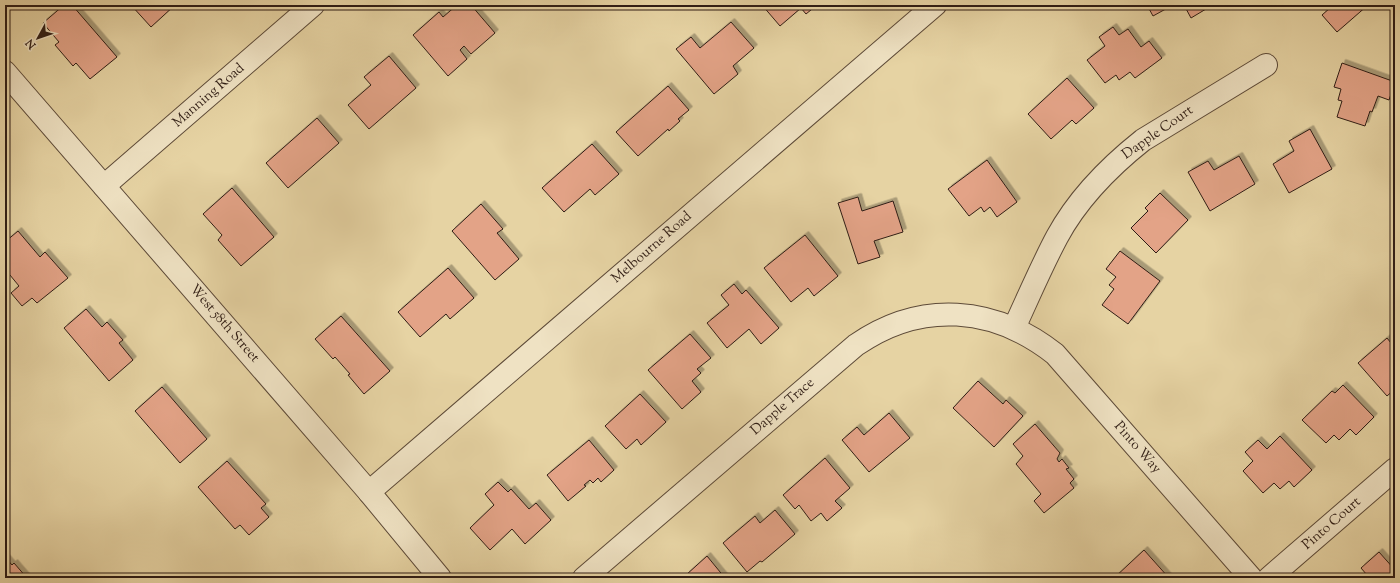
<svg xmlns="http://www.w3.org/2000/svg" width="1400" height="583" viewBox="0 0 1400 583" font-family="'Sorts Mill Goudy',serif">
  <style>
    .building { fill: #e3a387; stroke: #2f1d15; filter: url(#shadow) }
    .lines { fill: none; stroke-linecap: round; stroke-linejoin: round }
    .minor-casing { stroke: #5d4a38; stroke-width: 24 }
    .minor { stroke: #efe2c3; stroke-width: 22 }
    .labels { text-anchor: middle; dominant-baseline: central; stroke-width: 3; stroke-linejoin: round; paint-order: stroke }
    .street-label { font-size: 14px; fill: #2f1d15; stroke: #efe2c3 }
  </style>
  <defs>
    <filter id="shadow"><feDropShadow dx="3.5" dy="-3.5" stdDeviation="0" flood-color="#0004"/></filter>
  </defs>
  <rect width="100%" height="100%" fill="#e6d3a3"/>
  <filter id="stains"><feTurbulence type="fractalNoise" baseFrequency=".005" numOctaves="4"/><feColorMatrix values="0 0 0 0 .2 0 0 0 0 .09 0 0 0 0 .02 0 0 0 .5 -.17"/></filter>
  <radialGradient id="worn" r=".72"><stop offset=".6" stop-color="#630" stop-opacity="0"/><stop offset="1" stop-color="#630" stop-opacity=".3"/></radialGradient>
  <g class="building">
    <polygon points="64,5 72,5 117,57 90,79 76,63 73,66 55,45 59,42 43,23"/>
    <polygon points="131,5 175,5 151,27"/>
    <polygon points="457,5 471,5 495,33 471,54 464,46 460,50 467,59 448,76 413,35 439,12 443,17"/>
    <polygon points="762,5 817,5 806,14 801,8 780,26"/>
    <polygon points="1147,5 1173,5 1153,16"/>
    <polygon points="1184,5 1211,5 1211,6 1191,18"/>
    <polygon points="1328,5 1368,5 1337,32 1322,15 1330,8"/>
    <polygon points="731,22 754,48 733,66 738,74 714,94 676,49 691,37 700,48"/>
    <polygon points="1113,27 1119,35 1128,29 1141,47 1149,41 1162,58 1135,78 1130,72 1119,80 1116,75 1105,83 1087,60 1105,46 1099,37"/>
    <polygon points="389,56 416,88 369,129 348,105 371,85 364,77"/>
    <polygon points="1342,63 1395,82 1389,100 1378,96 1372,112 1370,111 1365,126 1337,117 1342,101 1338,100 1341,89 1334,87"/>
    <polygon points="1067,78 1094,108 1076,124 1072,120 1051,139 1028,114"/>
    <polygon points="668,86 689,110 678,119 680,121 669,131 668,129 638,156 616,132"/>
    <polygon points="317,118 339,143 288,188 266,163"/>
    <polygon points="1310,129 1332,169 1289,193 1273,164 1294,151 1289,141"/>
    <polygon points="592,144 619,174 595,195 590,189 564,212 542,188"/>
    <polygon points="1239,156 1255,184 1210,211 1188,172 1208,161 1214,170"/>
    <polygon points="987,160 1017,202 997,217 990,207 984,212 981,207 969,216 948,189"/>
    <polygon points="232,188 274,237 241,266 218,240 222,235 203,214"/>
    <polygon points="1160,193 1188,220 1156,253 1131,228 1148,211 1145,208"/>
    <polygon points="858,197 862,211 893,201 903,232 874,241 880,257 858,264 838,203"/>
    <polygon points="481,204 503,229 497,233 519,259 495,280 452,231"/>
    <polygon points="18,231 40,257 45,252 68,278 37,303 32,298 22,306 11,293 19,286 5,269 5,242"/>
    <polygon points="805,235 838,276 814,296 808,288 791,302 764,268"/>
    <polygon points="1120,251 1160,281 1128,324 1102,305 1114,289 1109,285 1116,277 1106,269"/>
    <polygon points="448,268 474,298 450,319 446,314 420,337 398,312"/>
    <polygon points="734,284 742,294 746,290 779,328 761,344 749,329 727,348 707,323 729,305 721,295"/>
    <polygon points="86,309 102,327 107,322 123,340 119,343 133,360 109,381 64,328"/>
    <polygon points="341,316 390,371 364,394 348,375 350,374 335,357 333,359 315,339"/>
    <polygon points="690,334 711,358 697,369 701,373 692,381 701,392 682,409 648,370"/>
    <polygon points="1387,338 1395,348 1395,389 1387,396 1358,363"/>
    <polygon points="978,381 1003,404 1006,400 1023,416 994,447 953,408"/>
    <polygon points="1343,385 1374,417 1356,435 1350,429 1339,440 1334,435 1326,443 1302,420 1332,391 1335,393"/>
    <polygon points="162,387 207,439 180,463 135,411"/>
    <polygon points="640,394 666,422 641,445 637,439 626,449 605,426"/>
    <polygon points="889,413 910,438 869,472 842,440 857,427 864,435"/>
    <polygon points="1035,424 1060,453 1057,459 1059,462 1062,459 1069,468 1066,469 1074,479 1070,483 1074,488 1044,513 1034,501 1041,494 1016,464 1023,456 1013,444"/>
    <polygon points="1280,436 1312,470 1294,487 1289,481 1280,489 1274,483 1263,493 1243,471 1253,461 1245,452 1258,440 1267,449"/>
    <polygon points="589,440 614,470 601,482 598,478 593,483 590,480 584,485 586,486 568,501 547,475"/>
    <polygon points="825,458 850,488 835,501 842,508 827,521 821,513 811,521 799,505 795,509 783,495"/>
    <polygon points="227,461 266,504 261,508 269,517 249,535 240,525 235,529 198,487"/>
    <polygon points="498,482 508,492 511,489 529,509 536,503 551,520 525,544 512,529 490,550 470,528 494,505 485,494"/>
    <polygon points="775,510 795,534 762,562 760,561 747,572 723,543 755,516 760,523"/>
    <polygon points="1144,550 1169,578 1114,578"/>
    <polygon points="1379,552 1395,570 1395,578 1363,578 1367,575 1361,568"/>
    <polygon points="707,556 725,578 689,578 686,575"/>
    <polygon points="5,557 12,565 14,563 27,578 5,578"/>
  </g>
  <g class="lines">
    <g class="minor-casing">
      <g id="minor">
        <polyline points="5,72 369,492 440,578"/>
        <polyline points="104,186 313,5"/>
        <path d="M1014 328C1028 298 1041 267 1057 237 1078 198 1109 167 1143 140L1266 65"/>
        <polyline points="369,492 935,5"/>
        <path d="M584 578 856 345C921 300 994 306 1055 354L1251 578"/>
        <polyline points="1269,578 1395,469"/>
      </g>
    </g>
    <use href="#minor" class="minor"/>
  </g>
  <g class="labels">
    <g class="street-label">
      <text transform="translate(209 96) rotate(-41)">Manning Road</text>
      <text transform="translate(1158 133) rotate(-35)">Dapple Court</text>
      <text transform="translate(652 248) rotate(-41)">Melbourne Road</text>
      <text transform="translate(224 324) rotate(49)">West 58th Street</text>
      <text transform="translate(783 407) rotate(-41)">Dapple Trace</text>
      <text transform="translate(1137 448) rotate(49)">Pinto Way</text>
      <text transform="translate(1332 524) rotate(-41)">Pinto Court</text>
    </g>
  </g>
  <rect width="1400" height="583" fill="none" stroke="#e6d3a3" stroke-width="20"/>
  <rect x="6" y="6" width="1388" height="571" fill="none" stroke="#2f1d15" stroke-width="2"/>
  <rect x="10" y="10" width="1380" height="563" fill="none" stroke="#2f1d15"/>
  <g transform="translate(38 38) rotate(230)" stroke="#efe2c3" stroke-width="3" paint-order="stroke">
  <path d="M0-3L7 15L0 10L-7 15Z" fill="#2f1d15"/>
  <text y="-6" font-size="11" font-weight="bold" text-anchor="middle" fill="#2f1d15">N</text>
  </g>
  <rect width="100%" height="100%" filter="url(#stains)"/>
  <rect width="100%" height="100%" fill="url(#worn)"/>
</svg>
